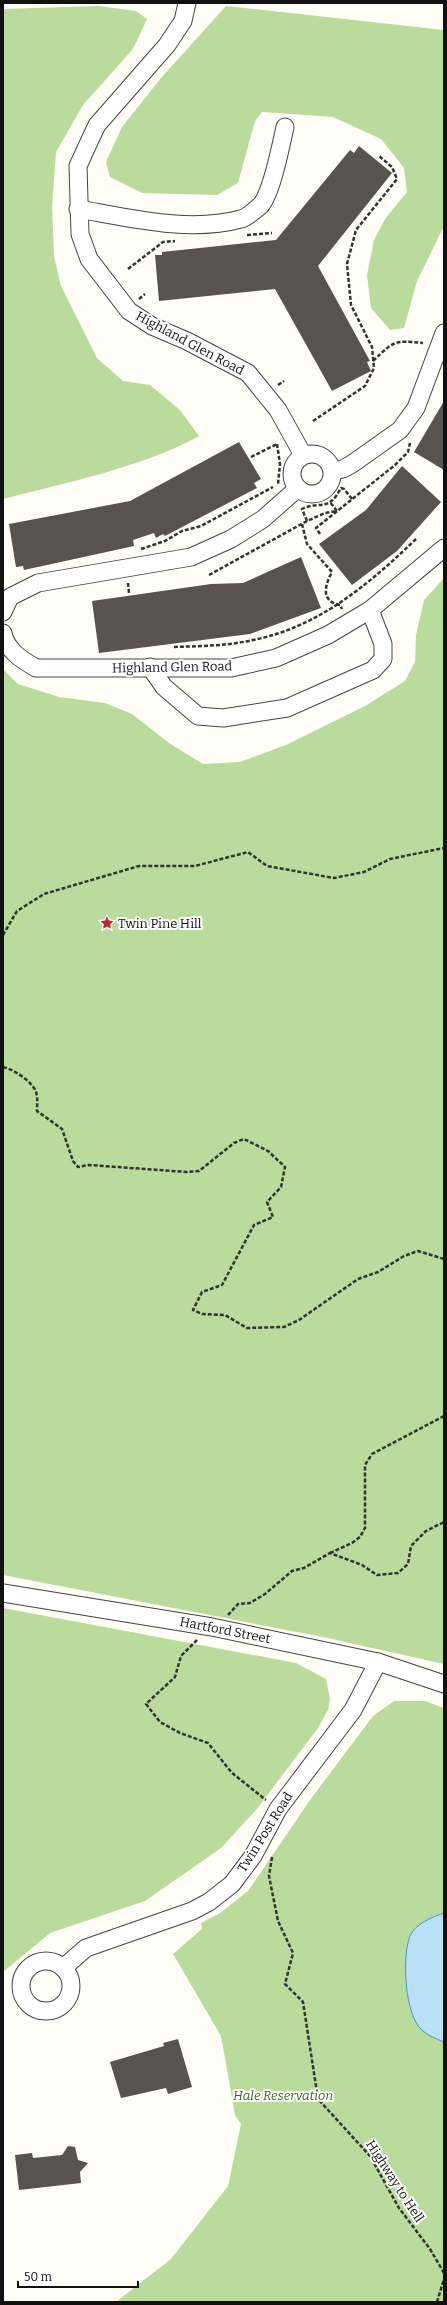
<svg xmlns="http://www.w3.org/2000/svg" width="447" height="2305" viewBox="0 0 447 2305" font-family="Bitter,serif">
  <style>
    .forest { fill: #b9dc9c }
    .water { fill: #b9e0f7; stroke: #3f96cf }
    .building { fill: #5a524d }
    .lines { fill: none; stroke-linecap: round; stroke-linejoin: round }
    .minor-casing { stroke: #444; stroke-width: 19 }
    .path { stroke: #333; stroke-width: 2.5; stroke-dasharray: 4 2; stroke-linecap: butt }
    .minor { stroke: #fff; stroke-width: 17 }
    .labels { text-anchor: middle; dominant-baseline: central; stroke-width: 4; stroke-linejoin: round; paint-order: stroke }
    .street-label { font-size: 13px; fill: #111; stroke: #fff }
    .poi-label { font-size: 13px; fill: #111; stroke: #fff; text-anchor: start }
    .park-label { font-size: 13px; font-style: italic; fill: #2f6b1f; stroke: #fff }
  </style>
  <rect width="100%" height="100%" fill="#fffdf5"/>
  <g class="forest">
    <path d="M99 6 136 11 147 19 133 49 83 105 56 152 52 207 54 256 61 286 97 358 123 381 150 385 180 410 199 436C143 467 65 483 3 499V9Z"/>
    <polygon points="226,6 444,30 444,226 417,281 404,328 390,330 371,308 367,275 374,240 385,219 407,192 404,168 381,139 333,117 262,112 255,121 238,183 217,195 142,193 110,177 106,162 122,127 161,78"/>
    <polygon points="444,578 444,1664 323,1637 3,1575 3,669 18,684 59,697 105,703 132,714 169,743 203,764 240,762 286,745 365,706 405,681 415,662 416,635 424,600"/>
    <polygon points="3,1608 296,1663 326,1679 330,1699 328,1710 318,1728 256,1810 221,1848 145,1901 50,1933 3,1972"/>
    <path d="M394 1701H425L444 1708V1913L432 1917 414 2016C418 2029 432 2038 444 2042V2302H116L171 2259 228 2186 241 2124 235 2115 221 2036 173 1954 202 1929 201 1923 220 1913 248 1891 310 1800 373 1716Z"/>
  </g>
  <path class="water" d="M444 1913V2042C434 2038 422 2033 417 2024 405 2005 402 1957 410 1936 415 1924 432 1917 444 1913Z"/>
  <g class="building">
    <polygon points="359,146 392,173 318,266 370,361 367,362 371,371 332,391 275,289 159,301 155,255 162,255 162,252 276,240 350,150 354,153"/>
    <polygon points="444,401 444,470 414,452"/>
    <polygon points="239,442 261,479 254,483 257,488 165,536 163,534 156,538 154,533 133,540 134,546 24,570 23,566 16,567 9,524 130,501"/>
    <polygon points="402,466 441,502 397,551 352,585 319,544 366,510"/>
    <polygon points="301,557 321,608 250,634 99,653 92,601 211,584 243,583"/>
    <polygon points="178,2039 192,2087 168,2094 166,2088 121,2098 110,2062 164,2046 163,2043"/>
    <polygon points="68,2146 75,2147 78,2160 88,2163 80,2172 81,2183 19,2190 15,2155 32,2153 33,2158 62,2155"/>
  </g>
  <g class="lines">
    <g class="minor-casing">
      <g id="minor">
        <polyline points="187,3 183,21 167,45 97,125 89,142 78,166 80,234 89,259 129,311 152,326 187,341 248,373 278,410 303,455"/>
        <path d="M78 209C130 218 189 233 241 219 247 218 256 209 261 205 272 192 281 145 285 127"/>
        <circle cx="312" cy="474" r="20"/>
        <polyline points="333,471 343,469 352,464 400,430 416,408 444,333"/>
        <polyline points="3,612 10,597 38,583 191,557 231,539 263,519 298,488"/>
        <path d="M3 633C6 650 22 660 36 668H231L276 658 328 635 370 610 444 548"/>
        <polyline points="150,667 164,687 198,716 223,718 287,708 373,670 383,659 383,644 370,610"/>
        <polyline points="3,1593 212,1627 378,1662 444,1684"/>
        <circle cx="46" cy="1986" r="25"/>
        <polyline points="63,1968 86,1948 192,1911 209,1902 232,1884 253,1856 278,1809 353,1710 378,1662"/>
      </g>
    </g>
    <g class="path">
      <polyline points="247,235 272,233"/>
      <polyline points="128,269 163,242 175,241"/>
      <polyline points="139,299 145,294"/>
      <path d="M373 361C394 341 394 340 423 343"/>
      <polyline points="278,385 284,381"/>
      <polyline points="313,421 365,386 374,368 372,347 351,305 347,264 356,230 397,179 392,167 379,156"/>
      <polyline points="277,444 280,464 278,484"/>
      <polyline points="251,457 277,444"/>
      <path d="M307 521 302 509C320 500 328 513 341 488L344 489 352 499"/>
      <path d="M302 524 307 544 332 572C325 585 320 601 340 605L342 609"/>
      <polyline points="320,534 316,528 395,465 408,452 410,443"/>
      <polyline points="141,549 165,541 182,531 201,526 273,487"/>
      <polyline points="209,575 307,521 325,513 337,511 330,502"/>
      <polyline points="128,583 129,593"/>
      <path d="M174 647C200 646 227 646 253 640 319 627 369 584 416 539"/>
      <polyline points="3,935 17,911 44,894 139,866 195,866 248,852 267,866 334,878 364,872 390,859 444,848"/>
      <path d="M3 1067C13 1069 32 1081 36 1092 38 1098 37 1104 37 1111L62 1129 73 1161 78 1167 89 1165 187 1172 199 1171 234 1143 244 1139 268 1151 285 1167 281 1187 267 1202 273 1217 254 1225 222 1285 202 1292 193 1310 202 1314 225 1315 247 1328 284 1327 299 1320 358 1279 378 1272 404 1256 418 1251 444 1259"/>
      <polyline points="330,1553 352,1543 360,1537 365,1528 365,1465 372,1454 444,1416"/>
      <polyline points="228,1615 238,1604 250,1603 265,1594 292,1571 304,1568 330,1553 362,1565 377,1575 398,1573 408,1564 411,1546 426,1531 444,1522"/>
      <polyline points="197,1640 181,1656 175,1677 146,1704 160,1722 180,1733 208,1743 232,1773 266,1800"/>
      <polyline points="272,1857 269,1876 278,1921 293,1953 285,1984 303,2002 318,2099 370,2156 399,2208 430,2249 444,2273"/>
      <polyline points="437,2302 444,2279"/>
    </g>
    <use href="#minor" class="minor"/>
  </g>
  <defs>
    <g id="sight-bare" transform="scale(1.08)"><path d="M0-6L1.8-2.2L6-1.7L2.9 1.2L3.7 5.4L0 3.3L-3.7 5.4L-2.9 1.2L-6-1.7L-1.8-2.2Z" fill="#c4262e" stroke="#fff" stroke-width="2.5" paint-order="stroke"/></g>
  </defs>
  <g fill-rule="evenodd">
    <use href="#sight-bare" x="107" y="923"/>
  </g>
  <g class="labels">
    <g class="street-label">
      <text transform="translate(190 343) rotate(28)">Highland Glen Road</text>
      <text transform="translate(172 667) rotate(-1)">Highland Glen Road</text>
      <text transform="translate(225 1630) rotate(11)">Hartford Street</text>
      <text transform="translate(265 1832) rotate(-58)">Twin Post Road</text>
      <text transform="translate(395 2181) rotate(57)">Highway to Hell</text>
    </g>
    <g class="poi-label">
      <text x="118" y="923">Twin Pine Hill</text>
    </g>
    <g class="park-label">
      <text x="283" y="2095">Hale Reservation</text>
    </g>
  </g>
  <rect width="447" height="2305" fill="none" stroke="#111111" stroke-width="8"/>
  <path d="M18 2281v6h120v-6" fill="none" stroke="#111111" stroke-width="2"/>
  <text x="24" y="2281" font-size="12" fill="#111111" stroke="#ffffff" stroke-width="3" paint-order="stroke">50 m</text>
</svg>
